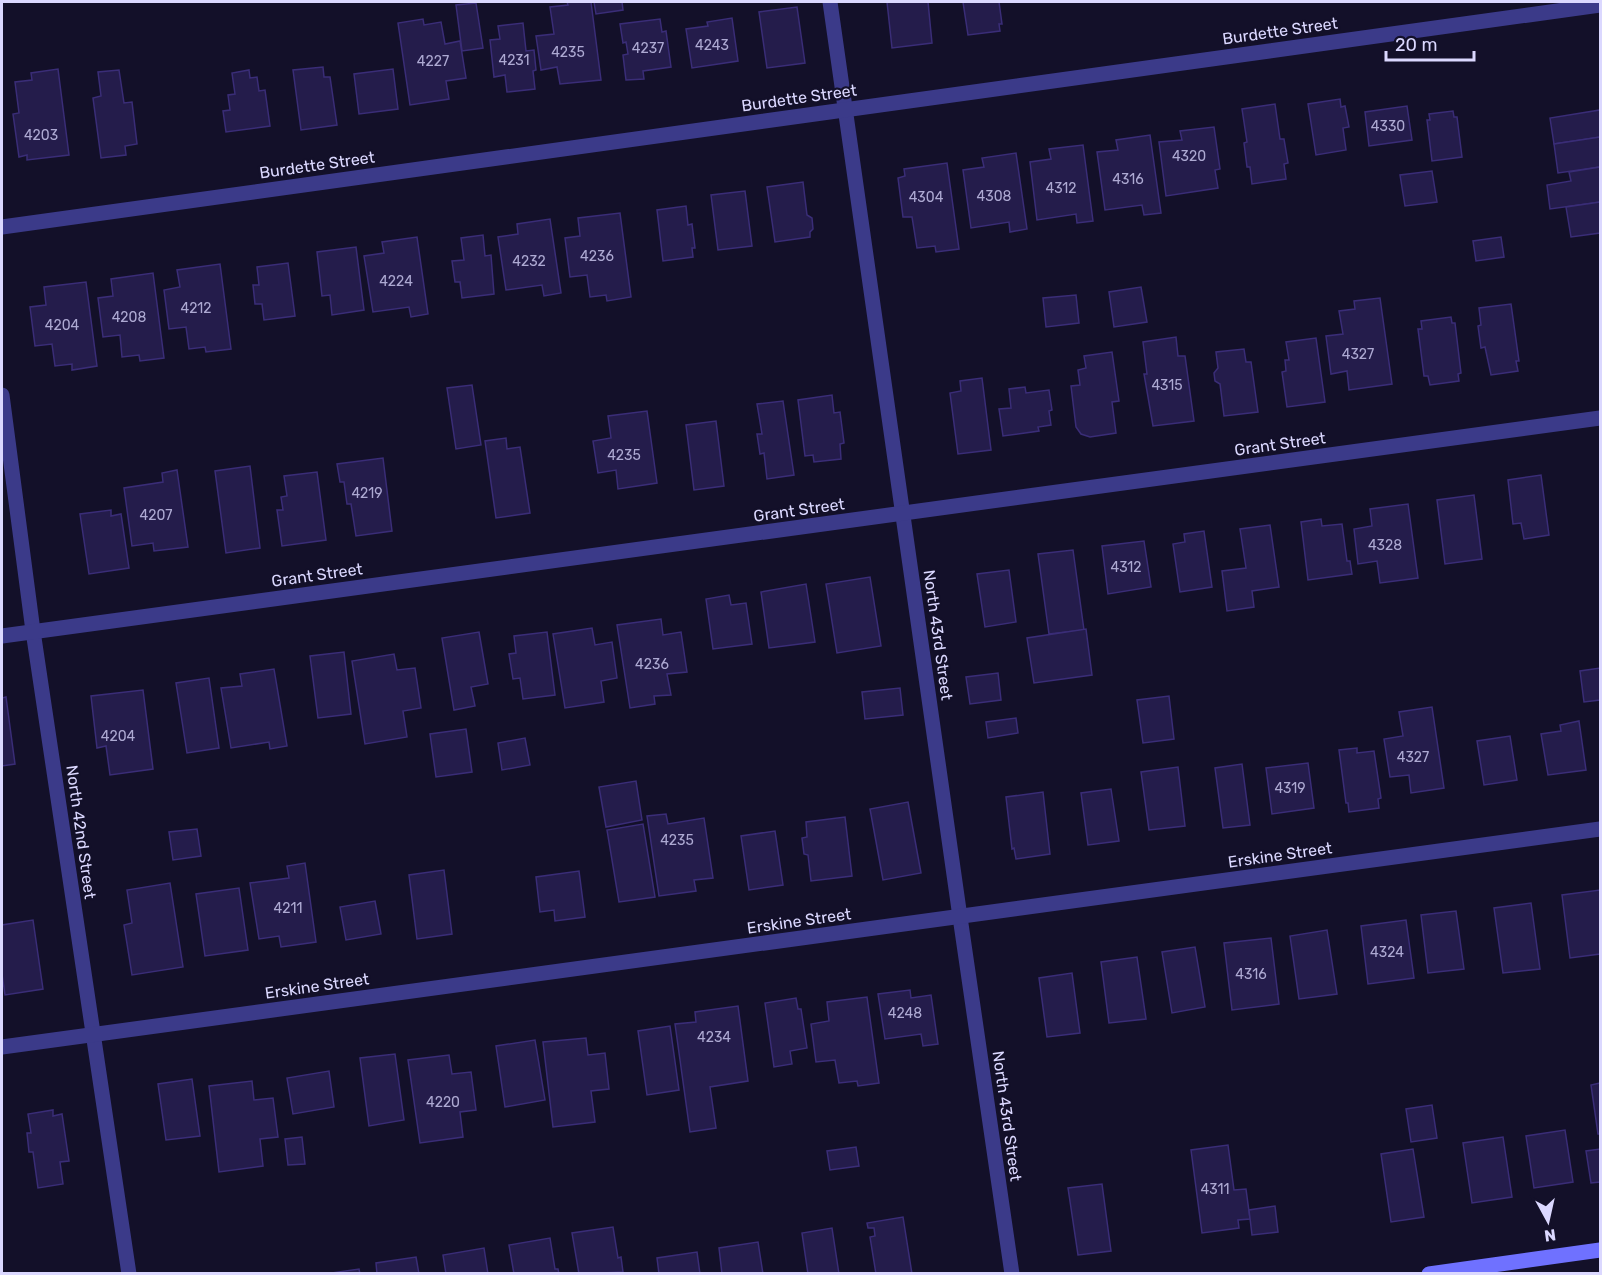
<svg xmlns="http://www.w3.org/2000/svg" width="1602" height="1275" viewBox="0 0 1602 1275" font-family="Rubik,sans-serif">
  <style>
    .building { fill: #241c4b; stroke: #3a2d77; stroke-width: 1.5 }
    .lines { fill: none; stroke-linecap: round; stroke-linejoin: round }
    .street { stroke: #3b3a89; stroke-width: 15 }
    .secondary { stroke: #6f71ff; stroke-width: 15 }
    .labels { text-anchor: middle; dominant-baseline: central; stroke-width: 4.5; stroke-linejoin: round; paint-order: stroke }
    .number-label { font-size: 14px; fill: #ada9d2 }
    .street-label { font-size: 16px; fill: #dbd8ff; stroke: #131029 }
  </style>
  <rect width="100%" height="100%" fill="#131029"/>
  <g class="building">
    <polygon points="567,2 591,2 601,80 560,84 557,67 541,70 536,36 554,34 550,7 568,5"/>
    <polygon points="594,2 622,2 623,10 596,14"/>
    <polygon points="887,2 928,2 932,43 892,48"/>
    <polygon points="963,2 999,2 1002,24 999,24 1000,31 968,35"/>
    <polygon points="476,3 483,48 462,51 456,5"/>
    <polygon points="797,7 805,63 767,68 759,12"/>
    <polygon points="732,18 738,61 692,68 686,29 708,26 707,22"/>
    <polygon points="423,19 424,25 441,22 445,44 460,41 466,78 446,81 449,99 410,105 398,23"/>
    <polygon points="660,19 662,32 666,31 671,67 643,71 644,79 626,80 623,55 628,54 626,42 623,43 620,24"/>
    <polygon points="523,23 526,51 534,50 536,70 533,71 535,89 507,92 505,75 494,77 490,40 500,39 498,26"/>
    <polygon points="323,67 324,77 330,77 337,125 301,130 293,70"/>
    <polygon points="58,69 69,155 27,160 27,155 19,157 13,114 19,113 15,82 32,80 31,73"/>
    <polygon points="393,69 398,109 359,114 354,74"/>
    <polygon points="119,70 124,103 132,102 137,144 125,146 126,155 101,158 93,98 101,96 98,72"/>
    <polygon points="249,70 250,78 257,77 259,91 265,90 270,126 226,132 223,111 230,110 228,95 235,94 232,73"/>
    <polygon points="1340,99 1341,107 1345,106 1349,127 1343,128 1346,150 1316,155 1308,104"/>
    <polygon points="1275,104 1280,139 1284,139 1288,163 1284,164 1286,179 1252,184 1250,167 1247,167 1244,143 1247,142 1242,109"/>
    <polygon points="1407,106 1412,140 1369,146 1365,112"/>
    <polygon points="1600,110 1600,137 1554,144 1550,118"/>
    <polygon points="1453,111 1454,117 1457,117 1462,157 1432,161 1427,120 1430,120 1429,114"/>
    <polygon points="1214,127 1220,169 1215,170 1218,188 1166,196 1159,142 1182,140 1180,131"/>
    <polygon points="1150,135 1161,213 1144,215 1142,205 1105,210 1097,152 1118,150 1116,140"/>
    <polygon points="1600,137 1600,167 1558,173 1554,144"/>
    <polygon points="1083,145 1093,221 1077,223 1076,214 1037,220 1030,162 1051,159 1049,149"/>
    <polygon points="1016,153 1027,229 1010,232 1009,222 971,228 963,170 984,167 982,158"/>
    <polygon points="947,163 959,249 936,252 935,246 917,248 912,217 903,217 898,178 905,176 904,169"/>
    <polygon points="1600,167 1600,202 1550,209 1547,185 1571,181 1569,172"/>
    <polygon points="1432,171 1437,202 1405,206 1400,175"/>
    <polygon points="803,182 807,215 812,218 813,229 810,232 810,237 775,242 767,187"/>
    <polygon points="745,191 752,246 718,250 711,195"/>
    <polygon points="1600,202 1600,233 1571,237 1566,207"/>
    <polygon points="686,206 688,225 692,224 695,248 692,248 693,257 663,261 657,210"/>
    <polygon points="620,213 631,297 607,301 606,295 590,297 587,275 570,277 565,238 580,236 578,218"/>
    <polygon points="550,219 561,293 544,296 542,285 506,290 498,237 518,234 517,224"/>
    <polygon points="483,235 485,256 491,255 494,294 462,298 460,282 455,282 452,261 464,260 461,238"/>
    <polygon points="417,237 428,314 411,317 409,307 373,312 364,256 384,253 382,242"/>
    <polygon points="1501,237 1504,257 1476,261 1473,241"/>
    <polygon points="356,247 364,310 332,315 330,295 322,296 317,252"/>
    <polygon points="288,263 295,316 264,320 262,304 255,304 253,285 259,285 257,267"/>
    <polygon points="220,264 231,349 206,352 205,347 189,349 186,327 169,329 164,290 180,287 177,270"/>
    <polygon points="153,273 164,358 140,361 139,355 122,357 120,335 103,337 98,298 113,296 111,279"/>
    <polygon points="86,282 97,366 72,370 72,364 55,366 52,344 35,346 30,307 46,305 44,287"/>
    <polygon points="1141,287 1147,322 1114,327 1109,292"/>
    <polygon points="1076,295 1079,323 1046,327 1043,298"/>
    <polygon points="1380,298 1392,384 1349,390 1347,371 1331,374 1326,336 1343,334 1339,311 1355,309 1354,301"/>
    <polygon points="1511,304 1519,361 1516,361 1518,371 1491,375 1485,347 1481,348 1478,326 1481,325 1479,308"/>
    <polygon points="1451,317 1452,323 1455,323 1461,373 1458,374 1459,381 1430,385 1428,376 1424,376 1418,329 1422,329 1421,321"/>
    <polygon points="1176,337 1178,356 1185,356 1194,421 1153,426 1144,374 1147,374 1143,342"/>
    <polygon points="1316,338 1325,402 1287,407 1282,372 1286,371 1285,360 1289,360 1286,342"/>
    <polygon points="1244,349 1246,362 1251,362 1258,412 1224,416 1220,384 1215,381 1214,373 1218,368 1216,352"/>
    <polygon points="1112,352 1119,401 1112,402 1116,433 1090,437 1081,434 1076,427 1071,386 1080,385 1078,370 1086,368 1084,356"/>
    <polygon points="982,378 991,450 958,454 950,393 961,391 960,381"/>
    <polygon points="472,385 481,445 456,449 447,388"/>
    <polygon points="1025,387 1026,393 1049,390 1052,410 1049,411 1051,425 1038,427 1039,431 1003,436 999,409 1011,408 1009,389"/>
    <polygon points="832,395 834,413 840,412 844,443 840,444 841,459 814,462 813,455 805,456 798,400"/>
    <polygon points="783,401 794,475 767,479 764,453 760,454 757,434 762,434 757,404"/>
    <polygon points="647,411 657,483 618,489 616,470 598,473 593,441 611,438 608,416"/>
    <polygon points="716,421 724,486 694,490 686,425"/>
    <polygon points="506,438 507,449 520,447 530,513 496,518 485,441"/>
    <polygon points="383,458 392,531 356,536 351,504 347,504 344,482 340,482 337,464"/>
    <polygon points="250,466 260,548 226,553 215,471"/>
    <polygon points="177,470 188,547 154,551 153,543 132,546 124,488 163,482 162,473"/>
    <polygon points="317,472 326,540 282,546 277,510 283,510 281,497 287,496 284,476"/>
    <polygon points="1541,475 1549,535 1524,539 1521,523 1513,524 1508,480"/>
    <polygon points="1474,495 1482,559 1445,564 1437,500"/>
    <polygon points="1408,504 1418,578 1380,583 1377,561 1358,564 1354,529 1372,526 1370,509"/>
    <polygon points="111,510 111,516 121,514 129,568 89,574 80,514"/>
    <polygon points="1321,519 1322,526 1342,524 1347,561 1350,561 1352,574 1308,580 1301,522"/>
    <polygon points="1270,525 1279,587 1252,591 1254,607 1227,611 1222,571 1246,568 1240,529"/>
    <polygon points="1204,531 1212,587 1180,592 1173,544 1185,542 1184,534"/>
    <polygon points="1144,541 1151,587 1108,594 1102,546"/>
    <polygon points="1073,550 1084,630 1049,634 1038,554"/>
    <polygon points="1009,570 1016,622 985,627 977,574"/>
    <polygon points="870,577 881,646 837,653 826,584"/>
    <polygon points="806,584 815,642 769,648 761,592"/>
    <polygon points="729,595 731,605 746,603 752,644 713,649 706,599"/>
    <polygon points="661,619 663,635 681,632 687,672 667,674 671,695 654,696 655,704 630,708 617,625"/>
    <polygon points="592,628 595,645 612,642 617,678 601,681 604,702 565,708 553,634"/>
    <polygon points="1086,629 1092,675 1034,683 1027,638"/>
    <polygon points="479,632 488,684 471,687 475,706 454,710 442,638"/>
    <polygon points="547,632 555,695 523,699 520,678 513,679 509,654 516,653 514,636"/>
    <polygon points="344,652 351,714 318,718 310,656"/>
    <polygon points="394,654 397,670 415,668 421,708 403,711 407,737 365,744 352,661"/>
    <polygon points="1600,668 1600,700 1584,702 1580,671"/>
    <polygon points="274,669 287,746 270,749 269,742 231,748 221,688 242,686 240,674"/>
    <polygon points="998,673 1001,700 970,704 966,677"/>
    <polygon points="209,678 219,748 187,753 176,683"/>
    <polygon points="900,688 903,715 865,719 862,692"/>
    <polygon points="143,690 153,769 110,775 106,746 97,748 91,696"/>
    <polygon points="1169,696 1174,739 1143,743 1137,700"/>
    <polygon points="6,697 15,764 2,766 2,698"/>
    <polygon points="1432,707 1444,788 1411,793 1409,775 1390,777 1384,739 1403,736 1399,712"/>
    <polygon points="1016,718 1018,733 988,738 986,722"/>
    <polygon points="1579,721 1586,770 1548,775 1541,734 1561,731 1560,725"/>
    <polygon points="466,729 472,772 436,777 430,734"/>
    <polygon points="1510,736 1517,780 1484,785 1477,741"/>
    <polygon points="525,738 530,765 502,770 498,743"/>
    <polygon points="1357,748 1357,753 1374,751 1381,798 1378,799 1379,808 1349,812 1348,803 1346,803 1339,750"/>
    <polygon points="1308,763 1314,808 1272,814 1266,768"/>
    <polygon points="1242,764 1250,825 1223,828 1215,768"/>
    <polygon points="1178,767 1185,826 1149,830 1141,772"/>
    <polygon points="636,781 642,820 606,827 599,787"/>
    <polygon points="1111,789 1119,841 1088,845 1081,793"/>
    <polygon points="1043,792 1050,854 1016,859 1014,848 1012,849 1006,797"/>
    <polygon points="908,802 921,873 883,880 870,809"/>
    <polygon points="666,814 668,824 704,818 713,878 694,880 696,891 659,896 647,816"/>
    <polygon points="845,817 852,876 811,881 808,855 804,854 802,838 807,837 806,822"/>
    <polygon points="643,824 655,897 619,902 607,830"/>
    <polygon points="197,829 201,856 173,860 169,832"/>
    <polygon points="775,831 783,885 749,890 741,836"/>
    <polygon points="305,863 316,942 281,947 279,936 259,939 250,883 289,878 287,866"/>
    <polygon points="444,870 452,934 417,939 409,875"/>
    <polygon points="579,871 585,917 555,921 554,910 540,912 536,877"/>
    <polygon points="170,883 183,967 132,975 124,925 132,923 127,890"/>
    <polygon points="239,888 248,950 205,956 196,894"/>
    <polygon points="1600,890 1600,954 1570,958 1562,895"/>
    <polygon points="375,901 381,934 346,940 340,907"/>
    <polygon points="1531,903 1540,969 1503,973 1494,908"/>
    <polygon points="1456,911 1464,969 1428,973 1421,915"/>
    <polygon points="33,920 43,989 5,995 2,974 2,925"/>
    <polygon points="1406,920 1414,978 1368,984 1361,926"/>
    <polygon points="1327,930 1337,994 1299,999 1290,936"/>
    <polygon points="1271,938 1279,1004 1232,1010 1224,943"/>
    <polygon points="1195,947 1205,1007 1172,1013 1162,952"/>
    <polygon points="1137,957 1146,1019 1109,1023 1101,962"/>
    <polygon points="1072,973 1080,1033 1047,1037 1039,978"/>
    <polygon points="910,990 911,998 931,995 938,1044 923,1046 921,1034 885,1039 878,994"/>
    <polygon points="867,997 879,1083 858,1086 857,1081 839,1083 835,1060 816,1062 811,1024 829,1021 827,1002"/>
    <polygon points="796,998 798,1009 801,1009 807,1048 790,1051 792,1064 774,1067 765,1003"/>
    <polygon points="738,1006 748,1081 710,1087 716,1128 690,1132 675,1024 696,1022 695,1012"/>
    <polygon points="670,1026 679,1090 647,1095 638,1031"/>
    <polygon points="586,1038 588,1055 605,1053 609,1089 591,1091 595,1122 553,1127 543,1042"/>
    <polygon points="535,1040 545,1100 505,1107 496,1046"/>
    <polygon points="395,1054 404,1120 369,1126 360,1058"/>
    <polygon points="449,1055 452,1074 471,1072 476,1110 460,1112 463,1137 420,1143 408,1060"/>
    <polygon points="329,1071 334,1107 293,1114 287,1078"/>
    <polygon points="192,1079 200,1136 166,1140 158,1084"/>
    <polygon points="252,1081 254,1100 273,1098 278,1137 260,1139 263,1166 219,1172 209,1086"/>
    <polygon points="1600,1083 1600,1134 1598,1134 1591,1085"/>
    <polygon points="1432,1105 1437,1138 1411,1142 1406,1109"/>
    <polygon points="53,1110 53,1116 62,1114 69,1161 60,1162 63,1184 38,1188 33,1152 29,1152 27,1133 31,1133 28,1114"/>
    <polygon points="1565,1130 1573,1182 1534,1188 1526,1136"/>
    <polygon points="302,1137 305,1164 288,1165 285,1139"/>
    <polygon points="1503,1137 1512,1197 1472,1203 1463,1143"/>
    <polygon points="1228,1145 1234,1190 1246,1189 1250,1219 1238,1220 1239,1228 1202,1233 1191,1150"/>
    <polygon points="856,1147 859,1166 830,1170 827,1151"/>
    <polygon points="1413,1149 1424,1217 1391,1222 1381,1154"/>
    <polygon points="1600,1149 1600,1182 1591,1183 1586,1151"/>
    <polygon points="1102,1184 1111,1251 1078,1255 1068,1188"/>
    <polygon points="1275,1206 1278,1232 1252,1235 1249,1210"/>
    <polygon points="903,1217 912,1274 876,1274 870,1237 875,1236 874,1228 868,1228 867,1223"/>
    <polygon points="613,1227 618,1258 621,1257 623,1272 579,1274 572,1233"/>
    <polygon points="832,1228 839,1274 808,1274 802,1233"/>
    <polygon points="550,1238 555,1269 558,1269 559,1274 514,1274 509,1245"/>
    <polygon points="758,1242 763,1274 722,1274 719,1248"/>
    <polygon points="484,1248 488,1274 446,1274 443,1255"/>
    <polygon points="697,1252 700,1274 659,1274 657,1258"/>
    <polygon points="416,1257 419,1274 377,1274 376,1263"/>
    <polygon points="359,1269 360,1274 325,1274"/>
  </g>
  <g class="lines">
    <g class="street">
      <polyline points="830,2 960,917 1012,1274"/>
      <polyline points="2,227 1600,5"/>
      <polyline points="2,395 33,631 129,1274"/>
      <polyline points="2,636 1600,418"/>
      <polyline points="2,1047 1600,829"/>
    </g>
    <polyline class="secondary" points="1429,1274 1600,1250"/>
  </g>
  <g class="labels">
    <g class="number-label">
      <text x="712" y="45">4243</text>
      <text x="648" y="48">4237</text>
      <text x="568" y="52">4235</text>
      <text x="514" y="60">4231</text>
      <text x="433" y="61">4227</text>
      <text x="1388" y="126">4330</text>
      <text x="41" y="135">4203</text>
      <text x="1189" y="156">4320</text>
      <text x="1128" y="179">4316</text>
      <text x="1061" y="188">4312</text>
      <text x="994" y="196">4308</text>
      <text x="926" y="197">4304</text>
      <text x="597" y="256">4236</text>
      <text x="529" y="261">4232</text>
      <text x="396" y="281">4224</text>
      <text x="196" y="308">4212</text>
      <text x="129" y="317">4208</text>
      <text x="62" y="325">4204</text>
      <text x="1358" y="354">4327</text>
      <text x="1167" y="385">4315</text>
      <text x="624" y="455">4235</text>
      <text x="367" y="493">4219</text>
      <text x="156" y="515">4207</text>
      <text x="1385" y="545">4328</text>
      <text x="1126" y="567">4312</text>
      <text x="652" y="664">4236</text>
      <text x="118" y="736">4204</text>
      <text x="1413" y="757">4327</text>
      <text x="1290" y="788">4319</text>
      <text x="677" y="840">4235</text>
      <text x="288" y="908">4211</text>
      <text x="1387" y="952">4324</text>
      <text x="1251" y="974">4316</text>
      <text x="905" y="1013">4248</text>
      <text x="714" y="1037">4234</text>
      <text x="443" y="1102">4220</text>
      <text x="1215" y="1189">4311</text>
    </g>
    <g class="street-label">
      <text transform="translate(1280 31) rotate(-8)">Burdette Street</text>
      <text transform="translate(799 98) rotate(-8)">Burdette Street</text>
      <text transform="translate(317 165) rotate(-8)">Burdette Street</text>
      <text transform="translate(1280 444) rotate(-8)">Grant Street</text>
      <text transform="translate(799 510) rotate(-8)">Grant Street</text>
      <text transform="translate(317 575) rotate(-8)">Grant Street</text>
      <text transform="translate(938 635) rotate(82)">North 43rd Street</text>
      <text transform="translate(81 832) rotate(82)">North 42nd Street</text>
      <text transform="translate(1280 855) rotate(-8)">Erskine Street</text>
      <text transform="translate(799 921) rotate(-8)">Erskine Street</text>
      <text transform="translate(317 986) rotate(-8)">Erskine Street</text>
      <text transform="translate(1007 1116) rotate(82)">North 43rd Street</text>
    </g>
  </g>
  <rect width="1602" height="1275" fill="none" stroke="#dbd8ff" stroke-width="6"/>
  <g transform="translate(1548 1221) rotate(172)" stroke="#131029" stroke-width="4.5" paint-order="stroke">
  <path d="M0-4.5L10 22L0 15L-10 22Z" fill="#dbd8ff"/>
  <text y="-9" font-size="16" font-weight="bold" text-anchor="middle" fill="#dbd8ff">N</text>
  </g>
  <path d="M1386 51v9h88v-9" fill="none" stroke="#dbd8ff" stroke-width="3"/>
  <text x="1395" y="51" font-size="18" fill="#dbd8ff" stroke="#131029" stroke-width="4.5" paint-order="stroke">20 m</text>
</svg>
